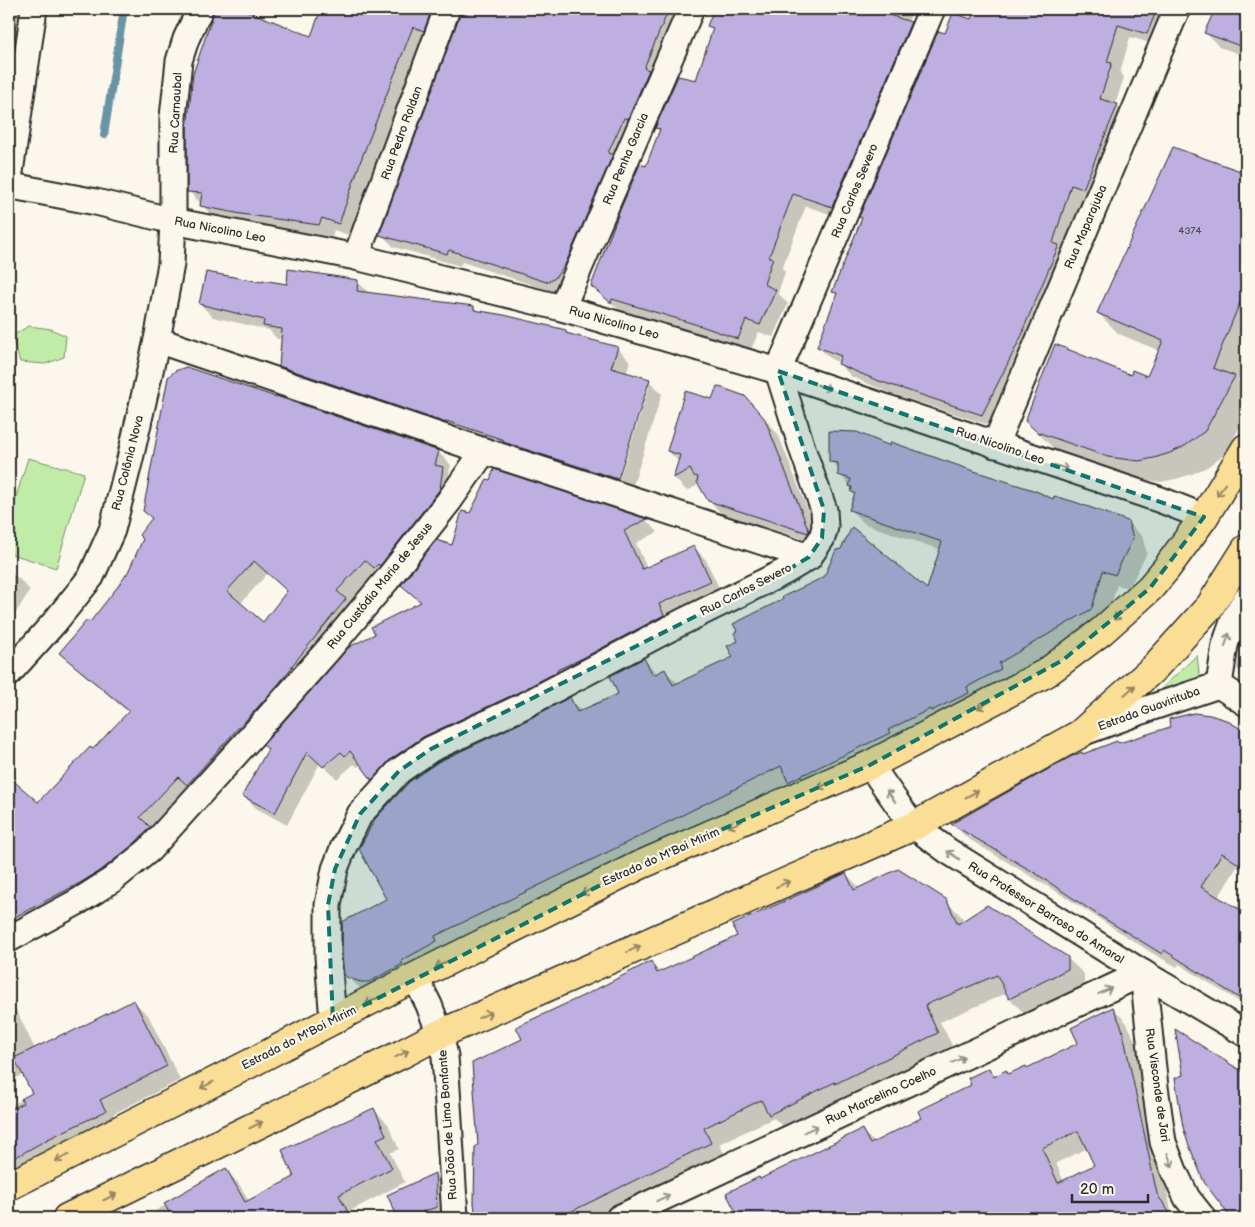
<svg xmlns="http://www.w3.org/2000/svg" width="1255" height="1227" viewBox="0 0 1255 1227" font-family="'Balsamiq Sans',sans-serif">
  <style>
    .green { fill: #c1eca8; stroke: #768c6a }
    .shadow { fill: #0003; fill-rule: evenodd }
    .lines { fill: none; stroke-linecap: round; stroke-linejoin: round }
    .stream { stroke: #6b93a5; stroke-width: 8 }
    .building { fill: #bdafe0; stroke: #2b2b2b; fill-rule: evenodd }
    .minor-casing { stroke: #2b2b2b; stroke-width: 29 }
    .major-casing { stroke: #2b2b2b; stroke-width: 31 }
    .minor { stroke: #fbf7ec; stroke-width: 25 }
    .major { stroke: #fbde96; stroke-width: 28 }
    .oneway { stroke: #93918c }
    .oneway2 { stroke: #938460 }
    .marked { fill: #0f766e; fill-opacity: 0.2; stroke: #0f766e; stroke-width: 4; stroke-dasharray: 10 6; stroke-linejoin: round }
    .labels { text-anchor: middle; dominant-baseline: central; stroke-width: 4.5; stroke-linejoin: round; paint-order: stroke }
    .number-label { font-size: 10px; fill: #504c58 }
    .street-label { font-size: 12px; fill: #2b2b2b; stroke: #fbf7ec }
  </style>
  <rect width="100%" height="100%" fill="#fbf7ec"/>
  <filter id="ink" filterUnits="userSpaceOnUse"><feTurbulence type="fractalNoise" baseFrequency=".02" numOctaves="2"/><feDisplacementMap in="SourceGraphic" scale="10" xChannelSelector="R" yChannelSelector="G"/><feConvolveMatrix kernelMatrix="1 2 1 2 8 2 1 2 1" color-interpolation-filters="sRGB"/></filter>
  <g filter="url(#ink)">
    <g class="green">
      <polygon points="14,230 10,392 9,402 9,231"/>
      <polygon points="29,326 51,329 66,336 64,357 45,364 20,362 12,336"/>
      <polygon points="28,458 84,473 56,568 9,553 9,520"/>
      <polygon points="1197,655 1200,682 1157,693"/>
    </g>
    <g class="shadow">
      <polygon points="9,9 26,9 9,142"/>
      <polygon points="216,9 239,9 364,60 376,32 322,9 454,9 426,39 373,173 352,236 334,230 332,237 255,226 214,218 189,191 194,74"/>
      <polygon points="462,9 686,9 560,294 462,262 460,266 394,247 381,234 462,14"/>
      <polygon points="715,9 912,9 908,23 923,36 845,219 806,206 782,268 785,272 778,293 788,304 773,337 759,332 750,351 715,339 625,311 624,314 593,286 647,167 660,131 657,128 697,82 713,30 709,26"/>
      <polygon points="977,9 1175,9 1160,46 1130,37 1120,73 1124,77 1115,105 1117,106 1130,118 1096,201 1083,197 1066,254 995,427 890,393 852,377 839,364 840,363 831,359 818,347 838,295 834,291 945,35 972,20"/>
      <polygon points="1215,9 1246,9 1246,56 1219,47 1206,33"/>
      <polygon points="1173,149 1246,174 1246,360 1238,381 1246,389 1246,415 1226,453 1207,467 1192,474 1176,479 1161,482 1130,478 1059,454 1026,421 1132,376 1148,378 1160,351 1119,334 1098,313"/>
      <path d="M357 281 370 294 474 307 478 312 565 331 570 336 617 348 630 361 626 374 649 381 662 394 631 492 293 379 280 366 283 339H277L269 330 213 317 200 304 263 283 288 286ZM646 387H649L617 486 614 485Z"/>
      <polygon points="758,412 778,434 821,544 723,515 709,501 700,484 687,491 674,478 679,462 668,451"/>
      <polygon points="891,448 1054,501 1127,522 1142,536 1147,553 1129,588 1117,585 1106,622 804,796 791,783 629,863 363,991 345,974 388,900 528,721 570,699 582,711 620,695 644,660 658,674 665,671 679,684 928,591 941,550 865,524 850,510 855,495 852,491 853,488 840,475 840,470 831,461"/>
      <path d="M438 452 451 465 449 474 455 481 379 572 350 605 358 613 162 840 9 940V778L38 804 93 751 129 713 74 666 61 653 90 624ZM268 573 288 591 263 624 240 604Z"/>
      <polygon points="495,471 646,520 658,532 636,543 647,568 694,547 706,560 722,594 403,771 385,791 373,779 361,764 358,767 354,764 337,779 320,763 287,825 256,808 244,796 377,635 422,603 470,515 491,482"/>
      <polygon points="9,572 18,578 30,590 9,624"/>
      <polygon points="1246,634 1246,678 1237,669 1240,649"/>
      <polygon points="1227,721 1246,734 1246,873 1237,867 1218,898 1236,909 1246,892 1246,1006 1179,964 1177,967 1152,953 1067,898 967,838 953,824 1083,755 1119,744"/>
      <polygon points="846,874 860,888 945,900 962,917 964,921 1067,958 1084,974 1084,985 1026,1015 1010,999 1007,993 940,1022 954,1049 786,1130 774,1118 719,1144 727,1159 605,1218 477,1218 476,1203 479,1146 523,1039 590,994 650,962 661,973 739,937"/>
      <polygon points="9,995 35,1049 64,1034 66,1036 134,1002 148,1015 180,1080 113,1114 119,1125 9,1182 9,1107 34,1093 24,1074 9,1082"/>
      <path d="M1113 1008 1127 1023 1136 1043 1171 1210 1177 1218H1018L1008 1187H1005L1008 1218H740L728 1194 760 1180 862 1131 875 1143 923 1118 973 1085 989 1070 996 1077 1006 1072 1009 1075 1027 1069 1080 1044ZM1088 1148 1096 1166 1064 1182 1056 1163Z"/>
      <polygon points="1177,1031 1246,1076 1246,1218 1233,1218 1205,1182"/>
      <polygon points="374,1110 388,1124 399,1149 390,1153 405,1182 352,1210 357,1218 155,1218 152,1213 226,1170 239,1184 249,1201 295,1178"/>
      <polygon points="435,1174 447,1186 448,1218 399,1218 389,1196"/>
    </g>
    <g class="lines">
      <polyline class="stream" points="104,135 124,9"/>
    </g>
    <g class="building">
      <polygon points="215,9 242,9 311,36 321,9 432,9 424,31 413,27 361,160 339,224 322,218 319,225 241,214 200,206 202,193 187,192 187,129 193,74"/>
      <polygon points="461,9 669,9 644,68 649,70 628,119 624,118 608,153 613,155 565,265 554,279 546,282 449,250 447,254 379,235 460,14"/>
      <polygon points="714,9 870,9 911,22 832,207 793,194 769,257 773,258 764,284 776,290 760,325 746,320 738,339 701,326 612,299 611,303 591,286 620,210 640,164 646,166 660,129 655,128 678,76 696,80 713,28 707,26"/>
      <polygon points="975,9 1157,9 1147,34 1118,25 1107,62 1112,63 1100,99 1118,104 1083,189 1071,185 1053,243 1059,245 1023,330 1024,331 982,415 876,380 838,364 841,356 817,347 837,293 832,292 862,218 859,217 938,31 945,33 953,13 971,19"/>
      <polygon points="1215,9 1224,9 1246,17 1246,48 1204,33"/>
      <polygon points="1173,147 1246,173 1246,288 1213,368 1235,376 1205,431 1185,446 1170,453 1154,458 1139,461 1108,457 1037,432 1025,421 1055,344 1131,375 1132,370 1147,376 1163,341 1097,313"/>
      <polygon points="288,269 358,280 357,291 474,306 474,310 504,315 566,330 566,333 618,347 611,368 650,379 618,479 503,442 504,440 446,421 446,423 279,366 282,329 263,326 264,320 199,304 206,272 262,282 262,280 287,284"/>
      <path d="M186 367 276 397V396L439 451 435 465 443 467 440 489 380 566 378 564 374 568 365 560 337 591 346 599 291 667 293 666 281 681 282 680 240 727H239L187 785 178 777 140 817 150 827 134 844 104 868 80 883 9 920V777L38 802 90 747 93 749 129 711 59 653 87 620 90 622 119 585 128 572 143 539 139 535 152 518 143 511 168 377 175 371ZM254 561 287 591 263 622 227 591Z"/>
      <polygon points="717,386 745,396 765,419 809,531 808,533 708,501 697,482 698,477 694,476 690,469 673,478 680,455 667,451 685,391 712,399"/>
      <polygon points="829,431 857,432 890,446 891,442 968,469 1036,491 1053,499 1054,496 1075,502 1128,521 1133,538 1115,575 1103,571 1092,608 1090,610 999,663 1001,669 967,687 969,693 931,711 930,709 888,730 890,733 788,782 781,766 614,849 435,936 437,941 401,961 403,964 369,982 361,982 348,978 344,975 342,956 342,922 386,899 359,849 375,819 409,782 438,762 527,720 570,697 577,712 618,694 610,676 644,658 653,675 665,669 673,685 733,657 727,646 738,641 734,633 737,631 733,624 783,599 782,597 824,577 836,550 841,549 852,527 927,589 942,542 849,510 855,493 851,492 852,487 849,486 851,479 838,475 838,463 829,462"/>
      <polygon points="494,469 647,519 624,531 642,569 694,546 711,581 659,604 664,615 583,658 557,670 557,672 515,694 423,737 391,759 372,780 350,751 345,756 341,752 323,767 307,752 275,813 242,796 268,749 263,745 349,647 375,634 371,627 421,602 401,585 436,540 452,545 462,511 470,513 487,479 490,480"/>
      <polygon points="1194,713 1210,715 1226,720 1246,732 1246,869 1222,853 1201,887 1246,913 1246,986 1239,998 1164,950 1162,954 1136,938 1095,913 1035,873 951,824 1070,757 1082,752 1083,754 1117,741 1119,743 1170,727 1169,719"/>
      <polygon points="898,869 946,899 958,924 987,905 1068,957 1068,969 1009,999 997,975 925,1005 938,1033 835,1084 835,1082 769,1115 761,1100 704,1128 711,1143 562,1216 557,1218 476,1218 474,1203 475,1147 478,1145 472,1063 522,1039 516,1027 589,993 651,961 657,973 737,936 732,925 846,873 854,890"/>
      <polygon points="134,1000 167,1066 100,1100 106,1111 48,1139 9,1161 9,1110 23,1103 21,1099 32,1093 14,1058 65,1033 65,1035"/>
      <path d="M1113 1007 1122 1028 1157 1194 1173 1218H739L726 1193 759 1177 760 1179 862 1129 870 1144 921 1118 918 1111 971 1085 968 1078 989 1068 994 1077 1006 1070 1008 1074 1026 1066 1027 1068 1078 1043 1071 1028ZM1078 1131 1094 1165 1058 1183 1042 1148Z"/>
      <polygon points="1175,1029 1246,1074 1246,1218 1231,1218 1204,1182 1188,1143 1183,1127 1175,1078 1183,1075"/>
      <polygon points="374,1108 386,1135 377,1139 392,1168 339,1195 351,1218 172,1218 164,1203 226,1168 245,1202 294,1177 282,1150"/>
      <polygon points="435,1173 437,1207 422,1212 425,1218 398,1218 387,1195"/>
    </g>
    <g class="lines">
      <g class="minor-casing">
        <g id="minor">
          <polyline points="9,179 34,9"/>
          <polyline points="9,184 12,186 96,202 173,221 356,257 562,308 778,371 1161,500 1204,517"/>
          <polyline points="356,257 447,9"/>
          <polyline points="562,308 691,9"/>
          <polyline points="995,445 1177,9"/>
          <polyline points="484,451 809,557"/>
          <polyline points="9,673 54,623 91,577 112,530 130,459 157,340 171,264 173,221 173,117 179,61 186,39 200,9"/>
          <polyline points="1219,685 1225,645 1234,619 1246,599"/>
          <polyline points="1219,685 1246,703"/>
          <polyline points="1084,732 1150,708 1219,685"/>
          <polyline points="870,765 901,809 914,826 948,851 1143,973 1246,1034"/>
          <polyline points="9,939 79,901 112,880 149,850 251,737 328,650 386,581 449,501 484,451 157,340"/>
          <polyline points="1143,973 1155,1087 1163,1142 1174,1171 1187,1198 1203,1218"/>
          <polyline points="415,977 429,1005 440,1034 445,1056 455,1218"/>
          <polyline points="333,1021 328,957 328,905 335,869 344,846 360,814 399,771 431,749 521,707 682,622 784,572 809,557 822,538 825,527 824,510 803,451 778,371 932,9"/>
          <polyline points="619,1218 1143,973"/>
        </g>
      </g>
      <g class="major-casing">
        <g id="major">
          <polyline points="9,1186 251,1063 415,977 638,866 870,765 1046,673 1102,631 1150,588 1166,569 1204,517 1246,448"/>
          <polyline points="67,1218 402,1054 440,1034 914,826 1080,734 1154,668 1210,606 1246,549"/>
        </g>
      </g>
      <use href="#minor" class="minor"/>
      <use href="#major" class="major"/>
    </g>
    <defs><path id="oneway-shaft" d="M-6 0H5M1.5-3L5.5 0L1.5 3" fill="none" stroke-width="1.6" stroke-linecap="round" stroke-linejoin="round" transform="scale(1.25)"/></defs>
    <g class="oneway">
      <use href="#oneway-shaft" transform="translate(824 387) rotate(19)"/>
      <use href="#oneway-shaft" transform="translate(1061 467) rotate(18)"/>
      <use href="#oneway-shaft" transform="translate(1227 640) rotate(-72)"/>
      <use href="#oneway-shaft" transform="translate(891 796) rotate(-125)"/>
      <use href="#oneway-shaft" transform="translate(953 855) rotate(-147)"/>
      <use href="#oneway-shaft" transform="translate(1105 991) rotate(-25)"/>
      <use href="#oneway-shaft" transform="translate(958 1060) rotate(-25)"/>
      <use href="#oneway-shaft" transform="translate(811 1129) rotate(-25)"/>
      <use href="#oneway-shaft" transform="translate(1170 1160) rotate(70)"/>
      <use href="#oneway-shaft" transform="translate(663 1198) rotate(-25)"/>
    </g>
    <g class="oneway2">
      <use href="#oneway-shaft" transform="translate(1221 490) rotate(122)"/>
      <use href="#oneway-shaft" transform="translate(1119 615) rotate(138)"/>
      <use href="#oneway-shaft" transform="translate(1130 690) rotate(-42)"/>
      <use href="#oneway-shaft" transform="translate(984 705) rotate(152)"/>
      <use href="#oneway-shaft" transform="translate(825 785) rotate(156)"/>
      <use href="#oneway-shaft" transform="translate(972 794) rotate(-29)"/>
      <use href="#oneway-shaft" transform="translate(735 824) rotate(157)"/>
      <use href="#oneway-shaft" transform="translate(783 884) rotate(-24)"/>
      <use href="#oneway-shaft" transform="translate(588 891) rotate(153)"/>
      <use href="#oneway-shaft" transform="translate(634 949) rotate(-24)"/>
      <use href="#oneway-shaft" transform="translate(442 964) rotate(153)"/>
      <use href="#oneway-shaft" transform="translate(372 1001) rotate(152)"/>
      <use href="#oneway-shaft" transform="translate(485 1015) rotate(-24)"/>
      <use href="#oneway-shaft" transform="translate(402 1054) rotate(-27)"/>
      <use href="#oneway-shaft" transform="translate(207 1085) rotate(153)"/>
      <use href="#oneway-shaft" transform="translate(256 1125) rotate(-26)"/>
      <use href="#oneway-shaft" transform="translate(62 1158) rotate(153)"/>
      <use href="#oneway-shaft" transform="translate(110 1197) rotate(-26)"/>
    </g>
  </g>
  <path class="marked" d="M778 371 1204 517 1150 588 1063 660 870 765 638 866 333 1021 328 905 335 869 360 814 399 771 431 749 784 572 809 557 822 538 824 510Z"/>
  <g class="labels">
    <g class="number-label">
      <text x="1190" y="231">4374</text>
    </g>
    <g class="street-label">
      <text transform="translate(176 113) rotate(-87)">Rua Carnaubal</text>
      <text transform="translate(402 133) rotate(-70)">Rua Pedro Roldan</text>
      <text transform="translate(626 159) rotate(-67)">Rua Penha Garcia</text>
      <text transform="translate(855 191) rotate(-67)">Rua Carlos Severo</text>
      <text transform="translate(1086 227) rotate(-67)">Rua Maparajuba</text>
      <text transform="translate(220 230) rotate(11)">Rua Nicolino Leo</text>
      <text transform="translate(614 323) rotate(16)">Rua Nicolino Leo</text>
      <text transform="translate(1000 446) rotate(19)">Rua Nicolino Leo</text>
      <text transform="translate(128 463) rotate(-76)">Rua Colônia Nova</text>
      <text transform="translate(380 586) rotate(-51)">Rua Custódia Maria de Jesus</text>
      <text transform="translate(746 590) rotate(-27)">Rua Carlos Severo</text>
      <text transform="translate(1149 709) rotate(-20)">Estrada Guavirituba</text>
      <text transform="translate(661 857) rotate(-24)">Estrada do M'Boi Mirim</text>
      <text transform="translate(1046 913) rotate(32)">Rua Professor Barroso do Amaral</text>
      <text transform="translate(299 1038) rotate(-27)">Estrada do M'Boi Mirim</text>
      <text transform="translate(1157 1085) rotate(82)">Rua Visconde de Jari</text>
      <text transform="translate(881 1096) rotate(-25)">Rua Marcelino Coelho</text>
      <text transform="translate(448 1125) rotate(-94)">Rua João de Lima Bonfante</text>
    </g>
  </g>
  <rect width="1255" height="1227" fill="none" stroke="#fbf7ec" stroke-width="30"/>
  <rect x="15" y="15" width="1225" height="1197" fill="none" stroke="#2b2b2b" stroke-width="2" filter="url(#ink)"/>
  <path d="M1072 1194v8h76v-8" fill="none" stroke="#2b2b2b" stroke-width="2.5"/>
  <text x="1080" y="1194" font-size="15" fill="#2b2b2b" stroke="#fbf7ec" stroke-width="4" paint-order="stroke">20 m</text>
</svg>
